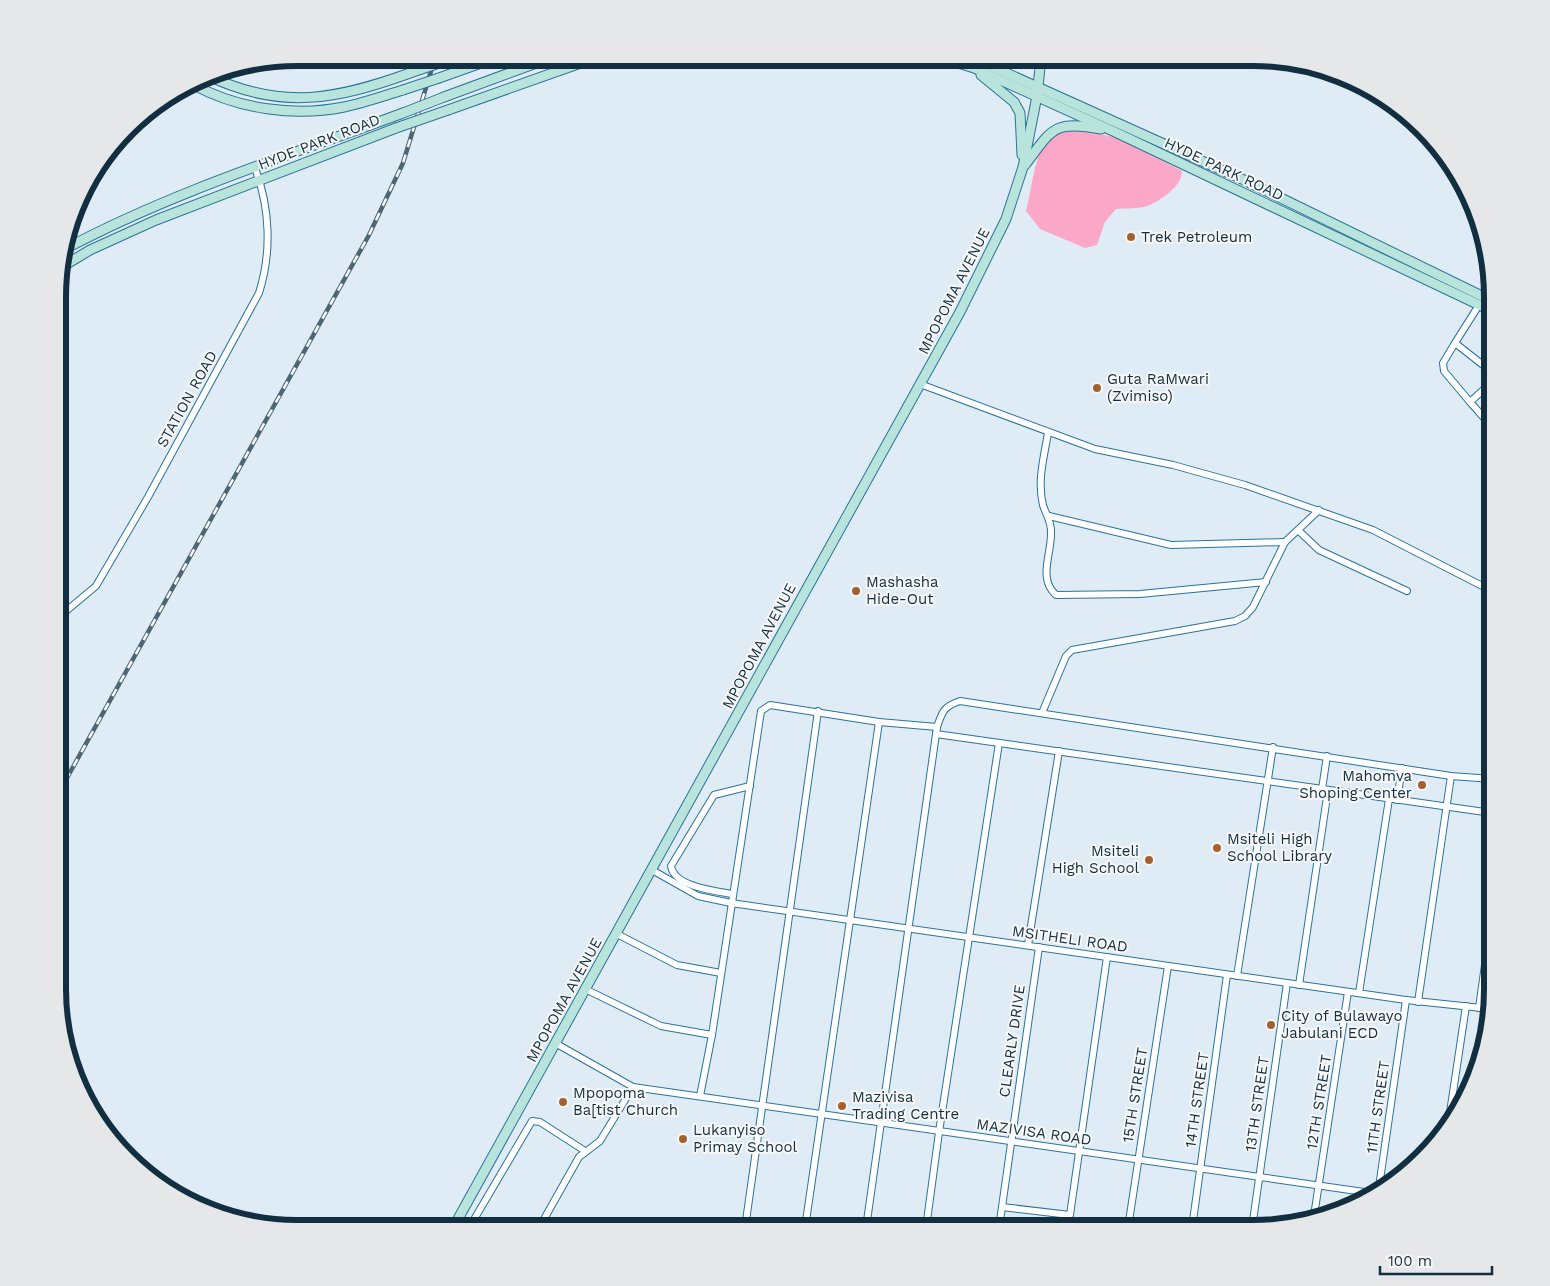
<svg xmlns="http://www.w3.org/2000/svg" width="1550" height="1286" viewBox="0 0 1550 1286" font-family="'Work Sans',sans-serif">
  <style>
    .green { fill: #fba8c8 }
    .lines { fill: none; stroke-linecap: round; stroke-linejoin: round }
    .street-casing { stroke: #29739a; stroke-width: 8 }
    .secondary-casing { stroke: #29739a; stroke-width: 11 }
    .street { stroke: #fff; stroke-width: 6 }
    .secondary { stroke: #b8e4dc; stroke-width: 9 }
    .rail-casing { stroke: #4c6674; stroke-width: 4.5 }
    .rail { stroke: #f7f7f7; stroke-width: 2.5; stroke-dasharray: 8; stroke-linecap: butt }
    .secondary-bridge-casing { stroke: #29739a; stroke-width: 11; stroke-linecap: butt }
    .secondary-bridge { stroke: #b8e4dc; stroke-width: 9 }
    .poi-dot { fill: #a4612f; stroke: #f7f7f7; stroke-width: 2 }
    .labels { text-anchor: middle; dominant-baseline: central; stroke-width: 4; stroke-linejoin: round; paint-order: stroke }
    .street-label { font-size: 15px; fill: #112f40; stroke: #f7f7f7 }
    .poi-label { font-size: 15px; fill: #112f40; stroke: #f7f7f7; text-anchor: start }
    .rim { fill: none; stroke: #112f40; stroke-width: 6 }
  </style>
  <rect width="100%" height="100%" fill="#dfecf5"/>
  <path class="green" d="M1071 128 1119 138 1182 171C1183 186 1158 203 1144 207 1135 209 1125 208 1116 209L1105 222 1097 245 1085 248 1040 229 1026 211C1031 193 1035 153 1047 139 1053 132 1063 130 1071 128Z"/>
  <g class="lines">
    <g class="street-casing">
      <g id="street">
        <polyline points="1479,305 1455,343 1492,372"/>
        <polyline points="1455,343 1443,363 1444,371 1470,402"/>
        <polyline points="920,384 1095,449 1173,465 1245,485 1373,530 1492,591"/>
        <polyline points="1492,422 1485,419 1470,402 1492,382"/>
        <path d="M1048 433C1044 457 1037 481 1043 505 1046 515 1052 522 1051 534 1051 555 1038 579 1056 595L1140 594 1266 582"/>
        <polyline points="1049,516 1171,545 1285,542"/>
        <polyline points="1299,531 1319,550 1407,591"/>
        <path d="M59 617 96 586 148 497 259 293C272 252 270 208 255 168"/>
        <polyline points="1042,713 1066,656 1072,650 1235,621 1245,616 1253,607 1285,542 1319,510"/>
        <polyline points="936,734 1492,813"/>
        <polyline points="1322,789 1327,756"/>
        <polyline points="1397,800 1402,768"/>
        <polyline points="652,870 698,896 731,903 1406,1000 1491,1009"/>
        <path d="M733 894C716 891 674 887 671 866L714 795 750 786"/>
        <polyline points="617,934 677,965 721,973"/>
        <polyline points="1028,945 1059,751"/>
        <polyline points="1237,976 1273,747"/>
        <polyline points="1299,985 1328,790"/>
        <polyline points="585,989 661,1026 712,1035"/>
        <polyline points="1359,993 1389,799"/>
        <polyline points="1418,1002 1451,776"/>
        <polyline points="1479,1008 1492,914"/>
        <polyline points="555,1043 633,1087 1371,1193"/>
        <polyline points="700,1096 712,1035 761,711 770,705 879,722 937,727"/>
        <polyline points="1449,1119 1466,1006"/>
        <polyline points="1379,1187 1406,1000"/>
        <polyline points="1002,1207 1070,1215 1107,957"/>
        <polyline points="1314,1216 1348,992"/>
        <polyline points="469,1228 532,1121 540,1122 585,1151"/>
        <polyline points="539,1228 579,1157 600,1141 633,1087"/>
        <polyline points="745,1228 818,711"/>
        <polyline points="805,1228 879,722"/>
        <path d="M866 1228 937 727C942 712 944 706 960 701L1451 776 1492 779"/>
        <polyline points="926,1228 939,1132 999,743"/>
        <polyline points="999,1228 1039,947"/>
        <polyline points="1128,1228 1168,966"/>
        <polyline points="1192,1228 1227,975"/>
        <polyline points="1252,1228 1287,983"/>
      </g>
    </g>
    <g class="secondary-casing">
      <g id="secondary">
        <polyline points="942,58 974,68 1115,132 1492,311"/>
        <polyline points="973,58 1244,180 1492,301"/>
        <polyline points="981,75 1014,102 1020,113 1022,155"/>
        <path d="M209 76C282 111 338 99 410 73"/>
        <polyline points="439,78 495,58"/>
        <path d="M194 85C238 109 295 117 344 107 364 103 383 96 403 90"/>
        <polyline points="444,97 550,58"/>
        <polyline points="448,110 595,58"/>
        <path d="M1025 165C1052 129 1053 120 1101 129"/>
        <path d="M65 249C172 192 290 155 403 113"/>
        <polyline points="60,268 90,250 156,220 396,128"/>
        <polyline points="453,1228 960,312 1006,219 1023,167 1037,96 1041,58"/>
      </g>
    </g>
    <use href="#street" class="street"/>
    <use href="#secondary" class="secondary"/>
    <g class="rail-casing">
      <polyline id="rail" points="58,794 369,235 403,163 435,58"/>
    </g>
    <use href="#rail" class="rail"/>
    <g class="secondary-bridge-casing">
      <g id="secondary-bridge">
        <polyline points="410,73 448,60"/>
        <polyline points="403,90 439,78"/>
        <polyline points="403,113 444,97"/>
        <polyline points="396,128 448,110"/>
      </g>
    </g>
    <use href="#secondary-bridge" class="secondary-bridge"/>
  </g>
  <g class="poi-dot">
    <circle cx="1131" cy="237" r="5"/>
    <circle cx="1097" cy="388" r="5"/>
    <circle cx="856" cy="591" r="5"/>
    <circle cx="1422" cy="785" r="5"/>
    <circle cx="1217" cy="848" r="5"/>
    <circle cx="1149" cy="860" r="5"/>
    <circle cx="1271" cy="1025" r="5"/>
    <circle cx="563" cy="1102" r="5"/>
    <circle cx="842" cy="1106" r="5"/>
    <circle cx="683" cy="1139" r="5"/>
  </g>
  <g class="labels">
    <g class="street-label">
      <text transform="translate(319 142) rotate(-21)">HYDE PARK ROAD</text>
      <text transform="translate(1224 169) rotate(25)">HYDE PARK ROAD</text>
      <text transform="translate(954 291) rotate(-63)">MPOPOMA AVENUE</text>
      <text transform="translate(187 399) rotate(-61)">STATION ROAD</text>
      <text transform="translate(759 646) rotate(-62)">MPOPOMA AVENUE</text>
      <text transform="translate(1070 939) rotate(8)">MSITHELI ROAD</text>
      <text transform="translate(564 1000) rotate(-61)">MPOPOMA AVENUE</text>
      <text transform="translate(1012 1041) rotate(-82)">CLEARLY DRIVE</text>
      <text transform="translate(1135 1095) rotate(-81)">15TH STREET</text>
      <text transform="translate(1197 1100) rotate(-82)">14TH STREET</text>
      <text transform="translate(1319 1102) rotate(-81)">12TH STREET</text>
      <text transform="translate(1257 1104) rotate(-82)">13TH STREET</text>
      <text transform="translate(1378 1107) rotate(-82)">11TH STREET</text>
      <text transform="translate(1034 1132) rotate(8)">MAZIVISA ROAD</text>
    </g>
    <g class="poi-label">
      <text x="1141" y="237">Trek Petroleum</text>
      <text x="1107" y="379">Guta RaMwari<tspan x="1107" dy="17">(Zvimiso)</tspan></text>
      <text x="866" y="582">Mashasha<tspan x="866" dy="17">Hide-Out</tspan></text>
      <text x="1412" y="776" text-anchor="end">Mahomva<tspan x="1412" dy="17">Shoping Center</tspan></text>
      <text x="1227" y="839">Msiteli High<tspan x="1227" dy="17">School Library</tspan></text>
      <text x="1139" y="851" text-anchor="end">Msiteli<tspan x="1139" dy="17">High School</tspan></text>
      <text x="1281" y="1016">City of Bulawayo<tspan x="1281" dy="17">Jabulani ECD</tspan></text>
      <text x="573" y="1093">Mpopoma<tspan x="573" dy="17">Ba[tist Church</tspan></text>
      <text x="852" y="1097">Mazivisa<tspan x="852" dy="17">Trading Centre</tspan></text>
      <text x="693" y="1130">Lukanyiso<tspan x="693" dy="17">Primay School</tspan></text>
    </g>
  </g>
  <path d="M0 0H1550V1286H0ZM297 66H1253A231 231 0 0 1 1484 297V989A231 231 0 0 1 1253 1220H297A231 231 0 0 1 66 989V297A231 231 0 0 1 297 66Z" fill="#e5e7e8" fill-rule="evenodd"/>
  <path class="rim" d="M297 66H1253A231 231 0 0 1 1484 297V989A231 231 0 0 1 1253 1220H297A231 231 0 0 1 66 989V297A231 231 0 0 1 297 66Z"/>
  <path d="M1380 1266v8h112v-8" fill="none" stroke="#112f40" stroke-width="2.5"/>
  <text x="1388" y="1266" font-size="15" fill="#112f40" stroke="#f7f7f7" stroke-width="4" paint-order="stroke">100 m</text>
</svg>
